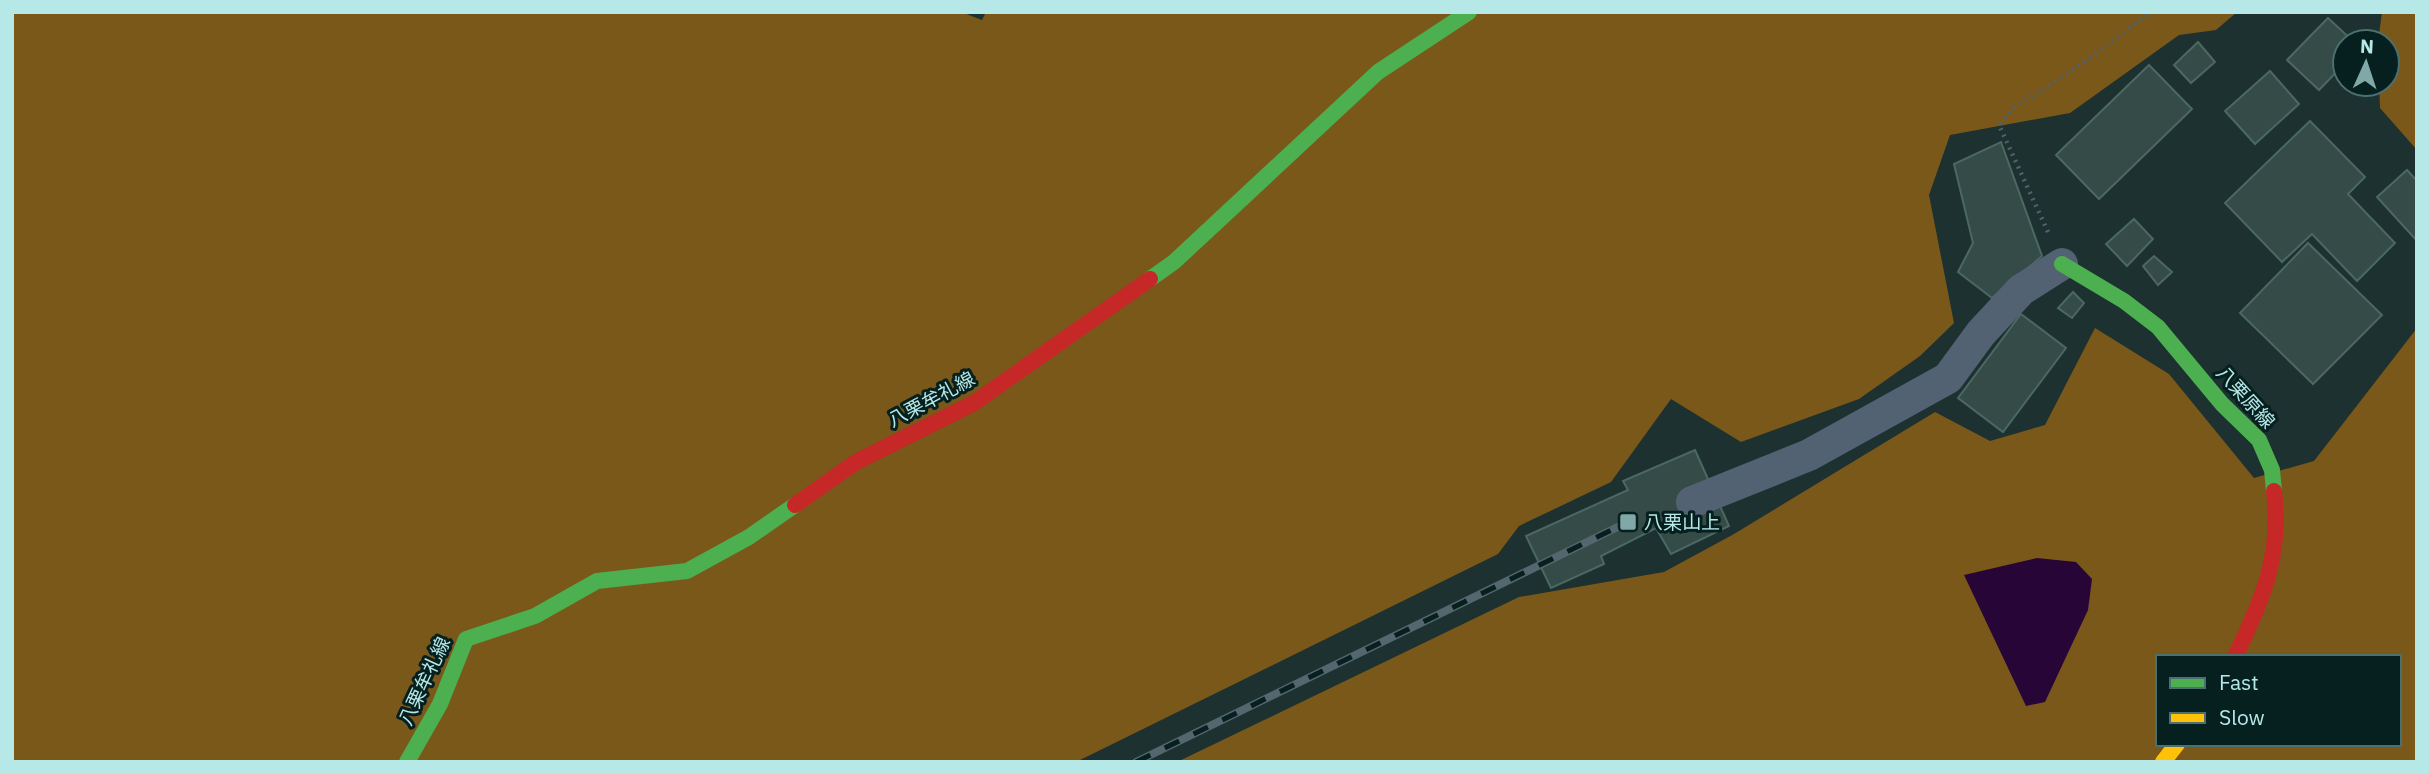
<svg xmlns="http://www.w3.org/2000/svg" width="2429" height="774" viewBox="0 0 2429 774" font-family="'IBM Plex Sans','Noto Sans JP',sans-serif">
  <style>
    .forest { fill: #7a581a; fill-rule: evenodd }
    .water { fill: #270536 }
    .building { fill: #354b48; stroke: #4b6863; stroke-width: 2 }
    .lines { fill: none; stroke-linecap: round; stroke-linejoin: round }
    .path { stroke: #52616b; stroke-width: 4.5; stroke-dasharray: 2 5; stroke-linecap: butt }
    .street { stroke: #536273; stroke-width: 32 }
    .fast { stroke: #4caf50; stroke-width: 16 }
    .slow { stroke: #ffc107; stroke-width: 16 }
    .jam { stroke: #c62828; stroke-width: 16 }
    .rail-casing { stroke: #54666e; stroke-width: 8 }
    .rail { stroke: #061f1f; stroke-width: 5; stroke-dasharray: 16; stroke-linecap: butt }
    .poi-dot { fill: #80a8a7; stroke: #061f1f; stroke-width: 2.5 }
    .labels { text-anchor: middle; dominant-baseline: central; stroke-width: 6; stroke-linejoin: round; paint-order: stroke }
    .street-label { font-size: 19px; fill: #b6e8e7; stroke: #061f1f }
    .poi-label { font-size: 19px; fill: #b6e8e7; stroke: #061f1f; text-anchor: start }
  </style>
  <rect width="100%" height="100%" fill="#1d3131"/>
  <g class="forest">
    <polygon points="12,12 961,12 982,20 986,12 2237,12 2216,30 2179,35 2070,113 1950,135 1929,195 1954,323 1920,356 1859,399 1741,442 1671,399 1611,482 1519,526 1498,554 1076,762 12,762"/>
    <polygon points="2382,12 2417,12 2417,150 2380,108 2379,84 2387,84 2387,42 2378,42"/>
    <path d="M2095 328 2169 374 2254 478 2314 461 2417 328V762H1177L1519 597 1664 572 1734 534 1935 412 1990 441 2045 425ZM2158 657H2399V744H2158Z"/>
  </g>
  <polygon class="water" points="2037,558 2076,562 2092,579 2088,610 2045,702 2026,706 1964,575"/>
  <g class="building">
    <polygon points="2328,18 2354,42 2345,42 2345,63 2319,90 2287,60"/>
    <polygon points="2198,42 2215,62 2191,83 2174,65"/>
    <polygon points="2149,65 2192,109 2099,199 2056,155"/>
    <polygon points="2270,71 2299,104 2255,144 2225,111"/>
    <polygon points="2310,121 2365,177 2348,194 2395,243 2357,281 2312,234 2282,262 2225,203"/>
    <polygon points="2001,142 2042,256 1992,298 1958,272 1973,243 1954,164"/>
    <polygon points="2407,170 2417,181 2417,241 2377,197"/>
    <polygon points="2134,219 2153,239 2127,266 2106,244"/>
    <polygon points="2308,243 2382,315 2313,384 2240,313"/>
    <polygon points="2154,256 2172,272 2158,285 2143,266"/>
    <polygon points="2073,292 2084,303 2072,318 2058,308"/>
    <polygon points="2021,314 2066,348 2003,432 1958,398"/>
    <polygon points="1695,450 1729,526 1671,554 1656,528 1601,556 1604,564 1551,588 1526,536 1628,490 1623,481"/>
  </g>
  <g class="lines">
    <polyline class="path" points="2048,232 1999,125 2013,108 2070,72 2151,12"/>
    <polyline class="street" points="1692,502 1809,455 1948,378 1981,333 2021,290 2062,264"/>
    <g class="fast">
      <polyline points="2062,264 2124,301 2158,327 2222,404 2259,440 2272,470 2274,491"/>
      <polyline points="1150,279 1174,262 1378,72 1469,12"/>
      <polyline points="407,762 440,704 466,639 535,616 597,581 687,571 749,537 795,505"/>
    </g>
    <polyline class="slow" points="2163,762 2177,744"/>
    <g class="jam">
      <polyline points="795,505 856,462 974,403 1150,279"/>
      <path d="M2235 657C2262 599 2282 558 2274 491"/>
    </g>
    <g class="rail-casing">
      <polyline id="rail" points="1136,762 1628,522"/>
    </g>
    <use href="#rail" class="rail"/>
  </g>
  <rect class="poi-dot" x="1619" y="513" width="18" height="18" rx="3.5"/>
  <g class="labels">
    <g class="street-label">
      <text transform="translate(2246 397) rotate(48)">八栗原線</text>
      <text transform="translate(931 399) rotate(-28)">八栗牟礼線</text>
      <text transform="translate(424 681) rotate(-65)">八栗牟礼線</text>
    </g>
    <g class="poi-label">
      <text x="1644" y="522">八栗山上</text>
    </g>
  </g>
  <rect width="2429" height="774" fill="none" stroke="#b6e8e7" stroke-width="28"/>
  <rect x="2156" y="655" width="245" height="91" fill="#061f1f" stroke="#4c6f6f" stroke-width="2"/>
  <rect x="2170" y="678" width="35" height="10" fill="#4caf50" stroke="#4c6f6f" stroke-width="2"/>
  <text x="2219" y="690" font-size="21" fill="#b6e8e7">Fast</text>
  <rect x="2170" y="713" width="35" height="10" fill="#ffc107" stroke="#4c6f6f" stroke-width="2"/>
  <text x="2219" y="725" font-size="21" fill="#b6e8e7">Slow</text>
  <g transform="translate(2366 63) rotate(3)"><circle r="33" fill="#061f1f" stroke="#4c6f6f" stroke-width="2"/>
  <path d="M0-5L12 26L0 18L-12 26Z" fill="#80a8a7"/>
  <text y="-10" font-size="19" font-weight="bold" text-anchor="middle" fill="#b6e8e7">N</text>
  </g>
</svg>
